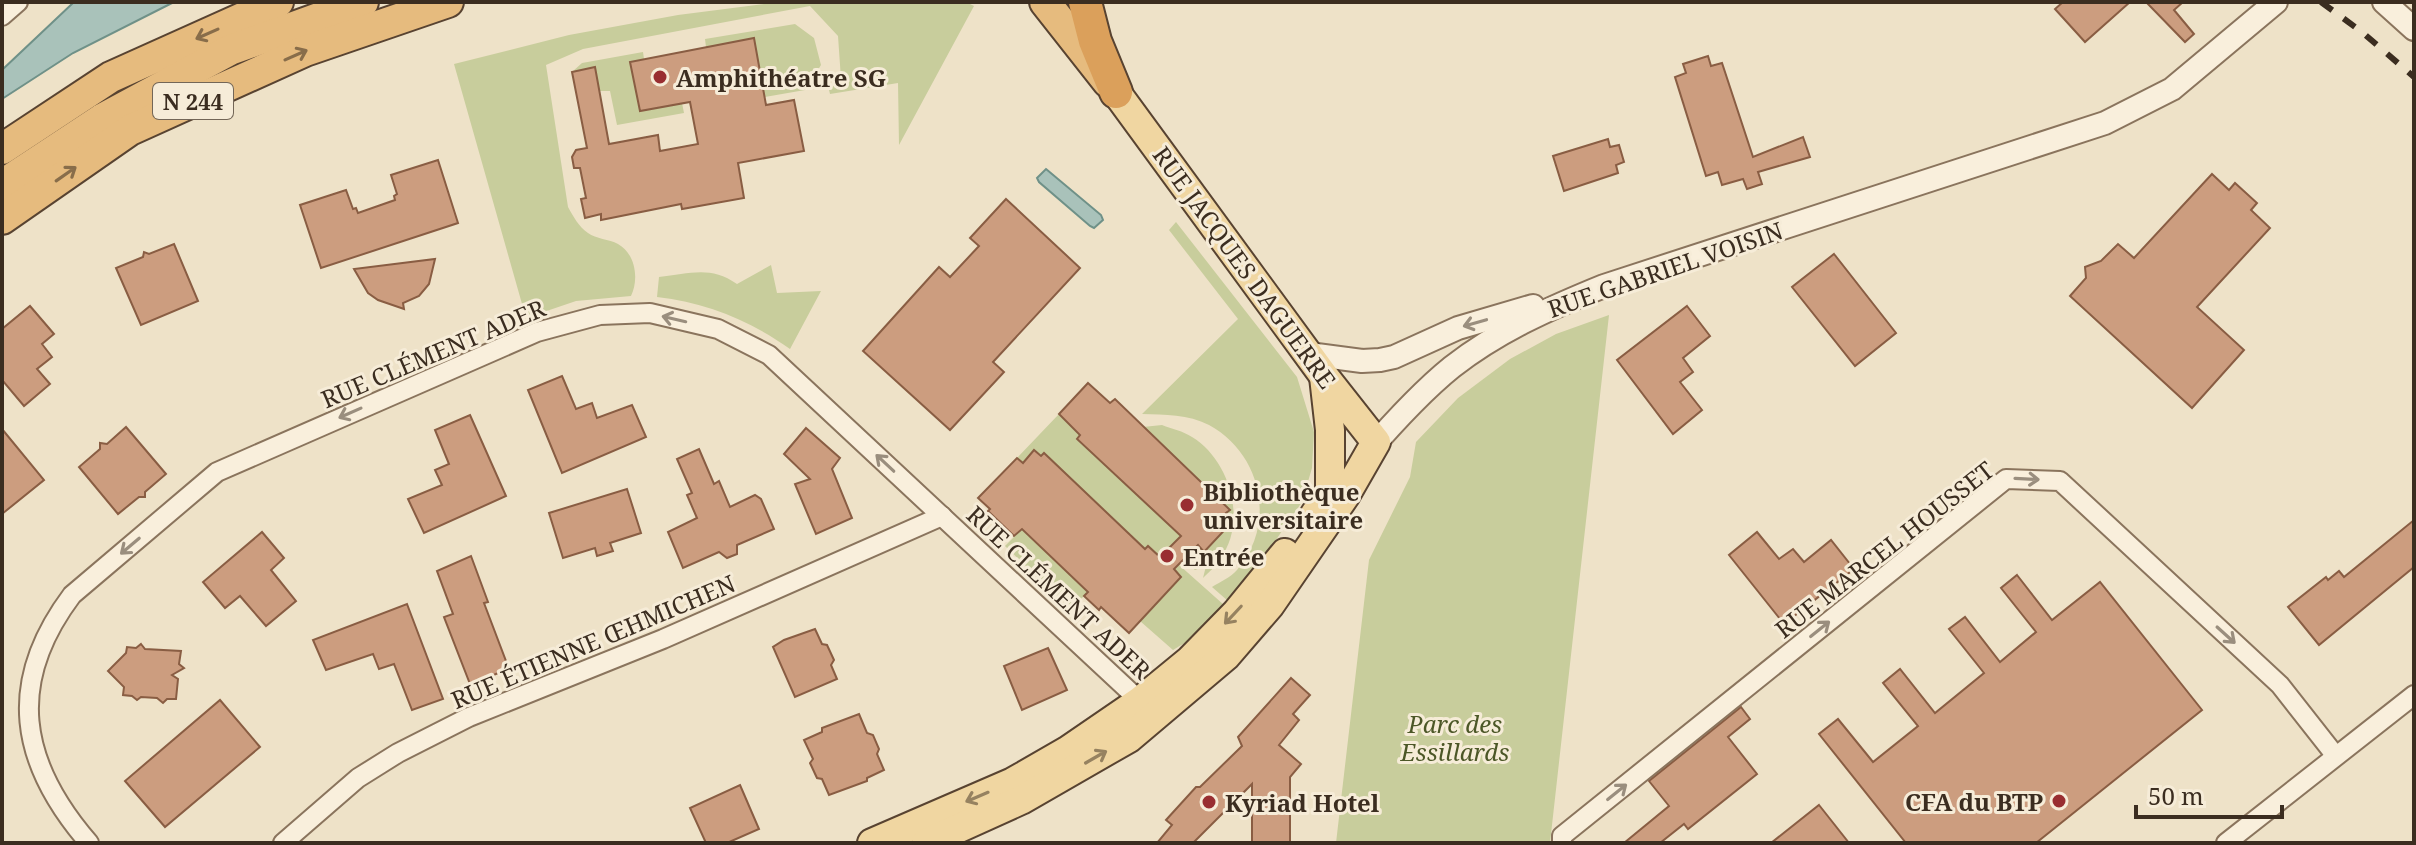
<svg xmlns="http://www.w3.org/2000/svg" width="2416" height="845" viewBox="0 0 2416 845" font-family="'Noto Serif',serif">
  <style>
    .green { fill: #c8cd9c }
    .water { fill: #a9c2ba; stroke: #6f9188; stroke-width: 2 }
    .building { fill: #cc9d7f; stroke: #895d43; stroke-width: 2 }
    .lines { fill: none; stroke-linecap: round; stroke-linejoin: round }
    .minor-casing { stroke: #8a745d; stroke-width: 22 }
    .tertiary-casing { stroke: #8a745d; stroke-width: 26 }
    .primary-casing { stroke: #584331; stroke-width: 32 }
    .trunk-casing { stroke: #584331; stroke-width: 34 }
    .motorway-casing { stroke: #584331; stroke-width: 36 }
    .minor { stroke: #f9efdc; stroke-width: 18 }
    .tertiary { stroke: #f9efdc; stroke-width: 22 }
    .primary { stroke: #f0d6a1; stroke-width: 28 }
    .trunk { stroke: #e6bb7e; stroke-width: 30 }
    .motorway { stroke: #dba05b; stroke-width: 32 }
    .rail { stroke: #3b2d20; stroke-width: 6; stroke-dasharray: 14 14; stroke-linecap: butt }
    .oneway { stroke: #886d4a }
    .oneway2 { stroke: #9a8e7e }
    .oneway3 { stroke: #968260 }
    .poi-dot { fill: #992e31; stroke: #f6ecd8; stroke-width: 3 }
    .labels { text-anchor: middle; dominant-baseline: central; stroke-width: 6; stroke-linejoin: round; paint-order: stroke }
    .shield { fill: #f6ecd8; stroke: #736657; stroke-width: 2 }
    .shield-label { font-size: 22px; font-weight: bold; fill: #3b2d20 }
    .poi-label { font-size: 24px; font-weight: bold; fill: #3b2d20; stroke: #f6ecd8; text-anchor: start }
    .street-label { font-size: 24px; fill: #3b2d20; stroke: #f6ecd8 }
    .park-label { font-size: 24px; font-style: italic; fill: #4c5727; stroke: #f6ecd8 }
  </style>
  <rect width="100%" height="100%" fill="#eee2c8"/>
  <g class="green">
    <path d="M780 2H966L974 6 899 145 898 83 830 94 829 90 841 79 838 36 810 6 583 49 546 65 568 207C573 216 579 227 588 233 596 239 609 239 618 244 636 254 639 280 631 296L576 301 526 318 454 64 569 35 678 15Z"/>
    <polygon points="795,24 814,38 821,65 805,90 741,101 763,87 754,38 706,47 705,39"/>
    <polygon points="643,52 644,59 630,62 640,111 682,103 684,113 617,125 610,91 599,91 595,67 572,72 582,63"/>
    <path d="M1176 222 1297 377 1314 432 1312 468 1302 502 1269 550 1228 601 1212 587C1220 582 1231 577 1237 570 1277 524 1262 454 1209 425 1188 414 1165 415 1142 414L1238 319 1169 230Z"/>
    <path d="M771 265 777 293 821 291 790 349C749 320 707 303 657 297L659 277C689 274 710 265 737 284Z"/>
    <polygon points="1609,315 1550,843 1336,843 1369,560 1410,477 1416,442 1458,398 1510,359 1556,334"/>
    <polygon points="1059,414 1080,435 1077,439 1181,536 1160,557 1148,546 1145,549 1034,451 1023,463 1017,458"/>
    <path d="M1162 425C1172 429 1183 431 1192 437 1230 460 1248 522 1220 559 1216 566 1209 572 1203 578L1206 566 1195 570 1183 559 1198 545 1205 551 1233 521 1226 513 1229 510 1143 427Z"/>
    <polygon points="1022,529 1088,592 1071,609 1005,546"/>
    <polygon points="1178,564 1224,605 1196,636 1173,650 1140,621 1181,577 1173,569"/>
  </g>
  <g class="water">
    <polygon points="74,2 174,2 73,53 2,99 2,70"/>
    <polygon points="1046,169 1101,215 1103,220 1094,228 1090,226 1039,182 1037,178"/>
  </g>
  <g class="building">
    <polygon points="2063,2 2130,2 2085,42 2055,9"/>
    <polygon points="2146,2 2183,2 2174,10 2194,34 2185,42"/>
    <polygon points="754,38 766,105 794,100 804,151 738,163 744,198 682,209 681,204 601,220 601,214 585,218 581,199 586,198 580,168 574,168 572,157 576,150 587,148 572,72 595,67 609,144 658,135 660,151 698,144 690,102 640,111 630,62"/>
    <polygon points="1708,56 1711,66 1722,63 1753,157 1803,137 1810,157 1758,172 1762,184 1747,189 1743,179 1722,185 1718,172 1706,176 1675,77 1686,73 1683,64"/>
    <polygon points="1608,139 1610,147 1619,145 1624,162 1616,165 1618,173 1564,191 1553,156"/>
    <polygon points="438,160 458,223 321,268 300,205 346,190 353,209 356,208 358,213 395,200 394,196 397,194 391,175"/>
    <polygon points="2212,174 2229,190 2235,183 2257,203 2251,210 2270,228 2197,307 2244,350 2192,408 2070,296 2086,278 2085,267 2101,261 2118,244 2134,258"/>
    <polygon points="1006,199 1080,268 993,362 1004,372 950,430 863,351 939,267 950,277 979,246 970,238"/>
    <polygon points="174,244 198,301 141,325 116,268 143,257 144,252 149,254"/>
    <polygon points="1834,254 1896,333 1855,366 1792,287"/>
    <polygon points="435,259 429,284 419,296 403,303 404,309 378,300 368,293 354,269"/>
    <polygon points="30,306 54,334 42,344 52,357 37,369 50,384 24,406 2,380 2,329"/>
    <polygon points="1687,306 1710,336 1683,358 1693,372 1680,382 1702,410 1673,434 1617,360"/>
    <polygon points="562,376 576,409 592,403 597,418 632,405 646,437 562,473 528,390"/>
    <polygon points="1088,383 1110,403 1115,399 1230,510 1226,513 1233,521 1204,552 1198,545 1174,569 1181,577 1129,633 1101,607 1099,610 1084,596 1088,592 1022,529 1014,536 988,511 990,509 978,498 1017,458 1023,463 1034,450 1041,456 1044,453 1145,549 1148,546 1160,557 1181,536 1077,439 1080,435 1059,414"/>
    <polygon points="470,415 506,496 424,533 408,499 442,485 435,470 449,464 435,430"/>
    <polygon points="126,427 166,474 145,492 145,497 139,497 118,514 79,467 100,449 100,443 107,444"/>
    <polygon points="806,428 840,458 832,469 852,518 816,534 795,484 810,479 784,454"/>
    <polygon points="2,429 44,480 2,514"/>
    <polygon points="699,449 714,484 719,481 730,507 755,495 761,499 774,529 737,545 737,554 727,558 719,552 683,568 668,532 697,518 687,495 692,493 677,459"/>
    <polygon points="627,489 641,533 610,543 613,551 597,556 595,548 563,558 549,513"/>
    <polygon points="2414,520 2414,567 2319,645 2288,607 2326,577 2328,580 2339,571 2344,577"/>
    <polygon points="262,532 284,558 271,570 296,601 266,626 240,596 225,608 203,582"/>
    <polygon points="1757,532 1779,559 1793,549 1804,562 1831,540 1854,569 1784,624 1729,555"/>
    <polygon points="471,556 488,602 484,603 509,669 470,684 444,617 453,614 437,571"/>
    <polygon points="2017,575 2052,620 2100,582 2202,710 2036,843 1906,843 1819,734 1838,719 1873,762 1918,726 1883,683 1900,669 1935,713 1984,673 1949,629 1965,617 2000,662 2036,632 2001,588"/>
    <polygon points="407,604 443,699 412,710 394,664 379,669 373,654 326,670 313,640"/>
    <polygon points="815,629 822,644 827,645 834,660 831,665 837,679 795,697 773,647 784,640"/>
    <polygon points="141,644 145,649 181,651 179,664 184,668 172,675 178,679 176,699 167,699 163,703 157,698 141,697 137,700 132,696 123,695 124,687 108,671 126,653 127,647 136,648"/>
    <polygon points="1048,648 1067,690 1022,710 1004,666"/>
    <polygon points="1291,678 1310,695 1293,714 1299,720 1279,745 1301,764 1290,777 1290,843 1252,843 1252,784 1193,843 1157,843 1172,825 1166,820 1196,787 1200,787 1242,746 1238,737"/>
    <polygon points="220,700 260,747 165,827 125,781"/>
    <polygon points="1741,707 1750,719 1728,737 1757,774 1688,829 1684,824 1660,843 1624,843 1669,806 1649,781"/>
    <polygon points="859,714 867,733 873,735 879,749 877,754 884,770 867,778 867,781 829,795 822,779 817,778 810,763 813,759 804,740 822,732 822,728"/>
    <polygon points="740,785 759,829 727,843 706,843 690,808"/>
    <polygon points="1819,805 1849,843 1771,843"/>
  </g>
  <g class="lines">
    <g class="minor-casing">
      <g id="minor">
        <polyline points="2,16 18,2"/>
        <path d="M89 843C19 762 6 683 72 595L217 472 537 332 600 315 650 313 718 329 769 355 1140 701"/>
        <polyline points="283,843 358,778 398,753 469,717 663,639 942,516"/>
        <polyline points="1562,843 1562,836 2006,479 2060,481 2280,685 2335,755"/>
        <polyline points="2226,843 2414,695"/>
      </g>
    </g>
    <g class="tertiary-casing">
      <g id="tertiary">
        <polyline points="2384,2 2414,29"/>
        <polyline points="1309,354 1362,361 1380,360 1394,357 1458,328 1533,306"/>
        <path d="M1366 454C1392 424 1421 392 1452 367 1498 331 1550 308 1604 286L2105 123 2172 89 2276 2"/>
      </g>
    </g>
    <g class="primary-casing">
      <g id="primary">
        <polyline points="1315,514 1330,494 1330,430 1324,377"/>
        <polyline points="872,843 1013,782 1067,751 1140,701 1190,660 1236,613 1285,553"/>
        <polyline points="926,843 1021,800 1129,738 1226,656 1270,605 1345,496 1376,442 1324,376 1116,92"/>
      </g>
    </g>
    <g class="trunk-casing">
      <g id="trunk">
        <polyline points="1045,2 1108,82"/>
        <polyline points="2,149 111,77 278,2"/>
        <polyline points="2,185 102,119 230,50 363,2"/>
        <polyline points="2,219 130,130 305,51 448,2"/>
      </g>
    </g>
    <g class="motorway-casing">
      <polyline id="motorway" points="1085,2 1095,41 1116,92"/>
    </g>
    <use href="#minor" class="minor"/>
    <use href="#tertiary" class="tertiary"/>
    <use href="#primary" class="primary"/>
    <use href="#trunk" class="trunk"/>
    <use href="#motorway" class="motorway"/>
    <polyline class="rail" points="2321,2 2362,32 2414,77"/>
  </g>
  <defs><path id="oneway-shaft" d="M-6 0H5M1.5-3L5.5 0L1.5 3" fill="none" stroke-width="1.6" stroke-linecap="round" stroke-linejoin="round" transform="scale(2)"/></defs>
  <g class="oneway">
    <use href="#oneway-shaft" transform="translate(207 34) rotate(156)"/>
    <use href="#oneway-shaft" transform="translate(296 55) rotate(-24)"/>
    <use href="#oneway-shaft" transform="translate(66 174) rotate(-35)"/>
  </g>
  <g class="oneway2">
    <use href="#oneway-shaft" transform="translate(674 319) rotate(-167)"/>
    <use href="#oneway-shaft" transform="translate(1475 323) rotate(164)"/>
    <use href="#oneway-shaft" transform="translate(350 413) rotate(156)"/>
    <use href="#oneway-shaft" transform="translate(885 463) rotate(-137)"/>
    <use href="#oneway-shaft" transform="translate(2027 479) rotate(3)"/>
    <use href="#oneway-shaft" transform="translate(130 546) rotate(140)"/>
    <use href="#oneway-shaft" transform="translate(1820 629) rotate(-39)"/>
    <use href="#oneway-shaft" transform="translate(2226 635) rotate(42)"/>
    <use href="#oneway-shaft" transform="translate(1617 792) rotate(-39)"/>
  </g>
  <g class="oneway3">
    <use href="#oneway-shaft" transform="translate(1233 615) rotate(133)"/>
    <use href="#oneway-shaft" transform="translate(1096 757) rotate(-30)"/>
    <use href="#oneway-shaft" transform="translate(977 797) rotate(157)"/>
  </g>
  <g class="poi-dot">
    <circle cx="660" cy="77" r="8"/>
    <circle cx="1187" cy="505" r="8"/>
    <circle cx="1167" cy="556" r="8"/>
    <circle cx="2059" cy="801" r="8"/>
    <circle cx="1209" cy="802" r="8"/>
  </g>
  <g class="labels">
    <rect class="shield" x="153" y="83" width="80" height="36" rx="6"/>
    <g class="shield-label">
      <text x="193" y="101">N 244</text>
    </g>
    <g class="poi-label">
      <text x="676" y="77">Amphithéatre SG</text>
      <text x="1203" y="491">Bibliothèque<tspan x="1203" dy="28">universitaire</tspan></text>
      <text x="1183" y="556">Entrée</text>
      <text x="2043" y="801" text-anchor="end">CFA du BTP</text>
      <text x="1225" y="802">Kyriad Hotel</text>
    </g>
    <g class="street-label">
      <text transform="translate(1245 267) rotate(54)">RUE JACQUES DAGUERRE</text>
      <text transform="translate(1665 269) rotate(-19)">RUE GABRIEL VOISIN</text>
      <text transform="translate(433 353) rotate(-23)">RUE CLÉMENT ADER</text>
      <text transform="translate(1884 549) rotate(-38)">RUE MARCEL HOUSSET</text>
      <text transform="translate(1059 592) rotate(43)">RUE CLÉMENT ADER</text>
      <text transform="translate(593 641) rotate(-23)">RUE ÉTIENNE ŒHMICHEN</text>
    </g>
    <g class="park-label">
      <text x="1455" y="723">Parc des<tspan x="1455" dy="28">Essillards</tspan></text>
    </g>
  </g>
  <rect width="2416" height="845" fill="none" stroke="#3b2d20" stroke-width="8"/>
  <path d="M2136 805v12h146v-12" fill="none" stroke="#3b2d20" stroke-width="4"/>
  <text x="2148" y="805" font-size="24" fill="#3b2d20" stroke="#f6ecd8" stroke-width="6" paint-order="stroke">50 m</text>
</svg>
